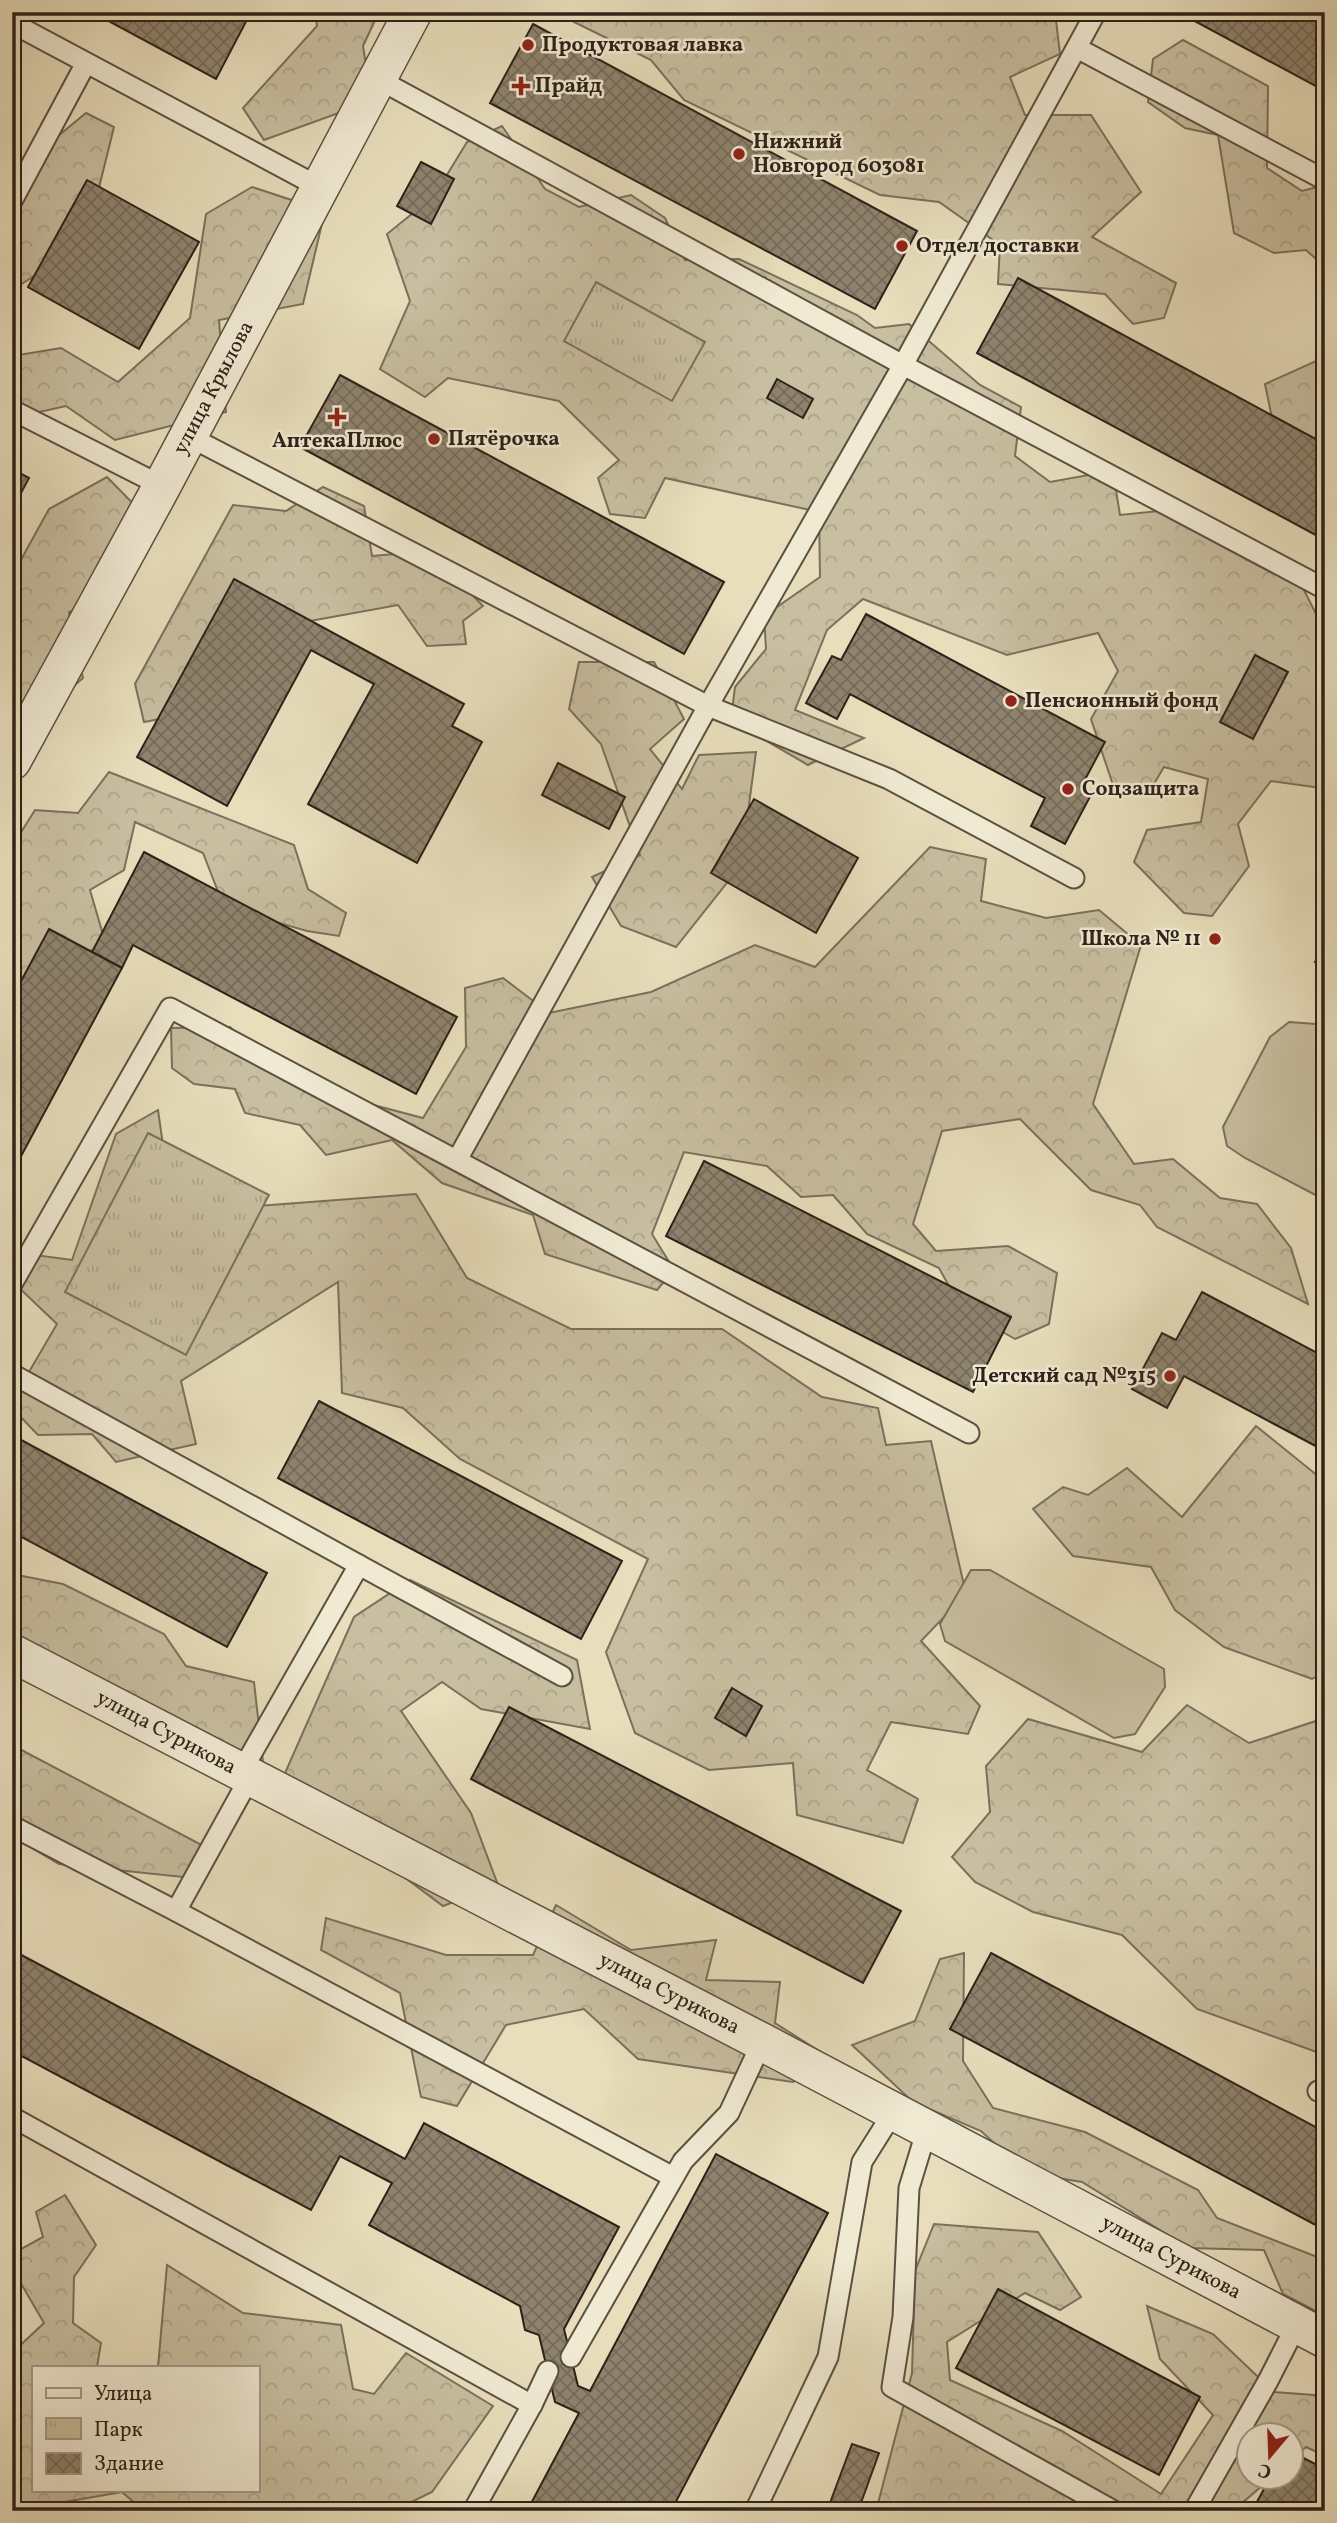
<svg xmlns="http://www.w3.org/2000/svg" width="1337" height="2523" viewBox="0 0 1337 2523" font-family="Vollkorn,serif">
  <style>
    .forest { fill: url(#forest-crowns); stroke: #7b705c; stroke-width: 2 }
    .park { fill: url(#park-tufts); stroke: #7b705c; stroke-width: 2 }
    .garden { fill: #c8bea0; stroke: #7b705c; stroke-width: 2 }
    .building { fill: url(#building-cross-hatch); stroke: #2e2119; stroke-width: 2 }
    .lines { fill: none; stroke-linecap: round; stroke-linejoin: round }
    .lane-casing { stroke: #5c5042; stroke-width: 23 }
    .street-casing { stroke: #5c5042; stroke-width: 40 }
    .lane { stroke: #f0ead3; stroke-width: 19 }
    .street { stroke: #f0ead3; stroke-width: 37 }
    .poi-dot { fill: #8f2418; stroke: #f0ead3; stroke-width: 2.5 }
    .labels { text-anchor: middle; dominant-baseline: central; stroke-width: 5; stroke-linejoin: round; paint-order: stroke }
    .poi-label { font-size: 21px; font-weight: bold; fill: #2e2119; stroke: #f0ead3; text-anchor: start }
    .street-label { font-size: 21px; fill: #2e2119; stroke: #f0ead3 }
  </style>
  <defs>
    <pattern id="forest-crowns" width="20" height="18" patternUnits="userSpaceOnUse" patternTransform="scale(1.75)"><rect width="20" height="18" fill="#c8bea0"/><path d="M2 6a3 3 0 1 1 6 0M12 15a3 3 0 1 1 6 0" fill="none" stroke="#aca389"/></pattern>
    <pattern id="park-tufts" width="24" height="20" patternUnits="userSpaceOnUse" patternTransform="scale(1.75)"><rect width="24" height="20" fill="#c8bea0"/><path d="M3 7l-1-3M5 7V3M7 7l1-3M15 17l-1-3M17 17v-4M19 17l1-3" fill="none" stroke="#aca389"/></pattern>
    <pattern id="building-cross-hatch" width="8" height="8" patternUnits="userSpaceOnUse" patternTransform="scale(1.75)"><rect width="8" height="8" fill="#8f836e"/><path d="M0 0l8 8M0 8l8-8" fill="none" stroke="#756b5a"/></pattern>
  </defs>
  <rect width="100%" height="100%" fill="#e8debc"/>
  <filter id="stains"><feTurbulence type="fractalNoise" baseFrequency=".00286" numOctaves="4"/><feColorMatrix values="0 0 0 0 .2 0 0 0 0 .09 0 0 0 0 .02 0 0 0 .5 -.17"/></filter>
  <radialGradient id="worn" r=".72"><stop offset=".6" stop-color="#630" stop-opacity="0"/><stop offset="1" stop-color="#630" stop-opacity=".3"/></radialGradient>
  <g class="forest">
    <polygon points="315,12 379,12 363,46 369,84 350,109 264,140 243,108 317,26"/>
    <polygon points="554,12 1055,12 1060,54 1010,77 1025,115 1091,115 1141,192 1092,237 1176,283 1164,318 1133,324 1105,294 998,284 1000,245 939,202 880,195 684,100 651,60"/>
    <polygon points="1183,40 1268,86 1267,168 1302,191 1325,185 1325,267 1306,250 1274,253 1234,233 1218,135 1185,128 1148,102 1153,59"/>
    <polygon points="86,113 114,127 85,244 12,290 12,174"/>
    <polygon points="502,126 545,189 579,207 631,195 665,218 685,260 739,259 857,315 875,328 909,324 980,385 1021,407 1015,456 1050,482 1094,474 1116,490 1120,515 1159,511 1302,586 1325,632 1325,783 1321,788 1271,781 1238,824 1249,866 1212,916 1184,913 1134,862 1147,830 1201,822 1208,779 1164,767 1149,792 1113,785 1091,719 1118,671 1098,633 1007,655 863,599 827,630 795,710 864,738 808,765 753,733 730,726 735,687 766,649 764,616 820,577 819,512 665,478 645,518 610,514 598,478 619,460 559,401 448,378 425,397 380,369 410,301 387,234 434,196 467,142"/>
    <polygon points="252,187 325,211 303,304 219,320 226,412 115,440 66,406 12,418 12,356 61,348 118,382 190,318 206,214"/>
    <polygon points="1325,357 1325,442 1273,423 1265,384"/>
    <polygon points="107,477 156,527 121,591 69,612 83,678 12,741 12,576 49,509"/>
    <polygon points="323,487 364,506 372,556 430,551 483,606 463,621 466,644 427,646 398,605 310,621 170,717 144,722 135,684 233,505 286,511"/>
    <polygon points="579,662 654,662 684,719 650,749 682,789 699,755 756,752 741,865 676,947 621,926 592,877 640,855 601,744 569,709"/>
    <polygon points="109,772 294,845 308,889 346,913 339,936 307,931 224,907 203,853 135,822 124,870 90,890 106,945 39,970 12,995 12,920 20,918 13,845 35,810 78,813"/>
    <polygon points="930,847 986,859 981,901 1046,918 1099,910 1141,945 1093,1104 1134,1164 1173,1159 1220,1198 1257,1204 1291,1248 1308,1304 1157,1227 1140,1205 1091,1190 1020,1119 942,1131 913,1224 936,1251 1008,1246 1057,1273 1049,1324 1015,1339 961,1308 939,1268 867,1234 833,1195 801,1197 767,1166 684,1152 652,1234 674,1270 657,1290 545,1254 533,1215 442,1183 392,1140 326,1155 300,1125 245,1113 235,1089 194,1084 172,1068 171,1028 230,1027 290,1083 423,1118 466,1047 465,988 503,978 549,1013 651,992 755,945 815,967"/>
    <polygon points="158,1110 165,1159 232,1208 416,1194 467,1278 571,1329 722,1329 822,1397 878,1408 886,1445 931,1441 966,1594 921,1641 980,1706 968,1734 891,1722 867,1770 918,1799 903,1843 797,1815 793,1763 709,1770 635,1733 606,1652 648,1559 460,1459 403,1408 342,1393 338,1282 181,1381 196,1444 116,1462 92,1434 38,1435 12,1408 12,1401 57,1324 12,1281 12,1254 13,1252 72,1260 116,1134"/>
    <polygon points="1256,1426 1318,1476 1325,1500 1325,1671 1312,1679 1224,1647 1175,1610 1151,1567 1073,1556 1033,1509 1063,1487 1088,1495 1127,1468 1182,1517"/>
    <polygon points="12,1574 63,1584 164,1634 186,1666 254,1682 263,1762 185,1762 12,1644"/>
    <polygon points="410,1580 577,1660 590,1729 481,1709 442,1682 401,1711 471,1813 498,1885 443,1906 356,1841 298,1821 285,1773 354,1617"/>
    <polygon points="1187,1705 1249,1743 1325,1718 1325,2055 1197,2009 1122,1935 1033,1912 975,1882 952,1857 990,1812 986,1766 1028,1719 1142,1752"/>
    <polygon points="12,1745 213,1851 202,1879 59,1864 12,1836"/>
    <polygon points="556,1905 631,1950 716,1940 706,1980 780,1982 775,2023 833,2060 793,2082 638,2059 584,2009 506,2025 457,2106 421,2097 400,1993 321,1950 326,1918 446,1955 533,1955"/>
    <polygon points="964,1953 963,2061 993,2108 1085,2132 1198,2190 1217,2218 1325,2260 1325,2316 1283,2294 1264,2250 1189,2248 1082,2182 1027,2173 981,2131 913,2102 852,2045 915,2021 940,1959"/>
    <polygon points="65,2195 96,2245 74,2277 73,2323 101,2343 97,2367 33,2367 33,2490 257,2490 257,2367 158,2367 167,2265 243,2313 341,2325 353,2389 374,2394 406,2353 493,2406 432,2492 393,2511 144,2511 122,2492 12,2511 12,2353 44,2323 12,2268 12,2254 43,2237 36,2212"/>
    <polygon points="934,2224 1038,2232 1081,2297 1060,2310 1025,2293 947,2342 950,2380 1062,2431 1161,2494 1213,2415 1160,2359 1147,2306 1213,2334 1274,2392 1314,2395 1325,2406 1325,2456 1306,2447 1292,2460 1292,2436 1250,2436 1250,2478 1271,2478 1241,2504 1241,2511 876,2511 912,2373 915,2271"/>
  </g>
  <g class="park">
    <polygon points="596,282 705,342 672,401 564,341"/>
    <polygon points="148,1133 269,1195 186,1355 65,1292"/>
  </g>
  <g class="garden">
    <polygon points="1289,1022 1316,1024 1325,1029 1325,1200 1245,1158 1227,1146 1223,1127 1270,1037"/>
    <polygon points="971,1570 990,1570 1164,1669 1165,1687 1135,1734 1114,1738 945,1641 940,1624"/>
  </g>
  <g class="building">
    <polygon points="92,12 251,12 216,79"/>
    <polygon points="1178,12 1325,12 1325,91"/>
    <polygon points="533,24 917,231 875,309 490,103"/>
    <polygon points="421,162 454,179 431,224 397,206"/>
    <polygon points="87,180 199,242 139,349 28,287"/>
    <polygon points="1018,278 1325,444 1325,540 977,353"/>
    <polygon points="340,375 724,582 684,654 300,447"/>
    <polygon points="777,379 813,399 803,418 767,398"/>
    <polygon points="12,469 29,478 12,510"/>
    <polygon points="234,579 464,704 452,726 482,742 417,863 308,804 374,684 311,650 227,806 137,757"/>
    <polygon points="866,614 1105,742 1081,787 1092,793 1065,844 1031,826 1045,798 850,694 837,719 806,703 832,656 841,660"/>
    <polygon points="1255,655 1288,672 1253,739 1220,722"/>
    <polygon points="558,763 625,797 609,829 542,795"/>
    <polygon points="754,799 858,858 816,933 711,873"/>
    <polygon points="144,852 457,1017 416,1094 133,945 122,968 92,952"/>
    <polygon points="49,929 122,968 12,1173 12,998"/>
    <polygon points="1325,944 1325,966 1315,962"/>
    <polygon points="704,1161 1011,1317 973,1392 666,1236"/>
    <polygon points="1202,1292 1325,1357 1325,1451 1184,1376 1167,1408 1132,1389 1162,1333 1176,1340"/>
    <polygon points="319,1401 622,1561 581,1639 278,1478"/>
    <polygon points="12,1435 267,1573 227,1647 12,1532"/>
    <polygon points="732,1688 762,1706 746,1736 715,1718"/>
    <polygon points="509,1707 901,1911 863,1983 471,1779"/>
    <polygon points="12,1950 405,2159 424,2123 619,2227 564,2329 578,2386 590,2391 716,2154 828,2213 671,2511 527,2511 579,2413 555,2402 539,2335 525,2330 520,2306 369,2225 392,2183 340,2156 311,2210 12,2051"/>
    <polygon points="991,1953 1325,2132 1325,2230 950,2029"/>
    <polygon points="998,2289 1200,2397 1159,2475 956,2368"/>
    <polygon points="852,2444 879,2453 858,2511 827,2511"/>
    <polygon points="1292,2452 1325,2469 1325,2511 1252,2511 1270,2478 1292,2478"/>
  </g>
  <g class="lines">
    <g class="lane-casing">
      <g id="lane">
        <polyline points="12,23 321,188"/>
        <polyline points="1077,48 1325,180"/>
        <polyline points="378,79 903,365 1325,589"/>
        <polyline points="12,201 86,63"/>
        <polyline points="12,410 162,486"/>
        <polyline points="188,436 708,706 889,779 1074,878"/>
        <polyline points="457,1160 708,706 903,365 1096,12"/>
        <polyline points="12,1284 170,1008 969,1433"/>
        <polyline points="12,1374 359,1565"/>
        <polyline points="241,1772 359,1565 562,1676"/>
        <polyline points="250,1777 176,1911 673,2177"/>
        <polyline points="12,1826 176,1911"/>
        <polyline points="1318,2091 1325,2094"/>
        <polyline points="12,2117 532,2405"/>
        <polyline points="927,2129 909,2188 903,2317 892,2387 1114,2511"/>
        <polyline points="571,2357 683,2161 729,2113 762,2042"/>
        <polyline points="473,2511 532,2405 548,2371"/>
        <polyline points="755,2511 828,2357 862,2162 894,2111"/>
        <polyline points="1194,2511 1268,2381 1297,2324"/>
      </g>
    </g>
    <g class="street-casing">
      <g id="street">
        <polyline points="12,761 162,486 413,12"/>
        <polyline points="12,1653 762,2042 1325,2339"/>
      </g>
    </g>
    <use href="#lane" class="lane"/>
    <use href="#street" class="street"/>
  </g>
  <g class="poi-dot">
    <circle cx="528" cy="45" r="7"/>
    <path d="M517.5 75.5h7v7h7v7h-7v7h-7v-7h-7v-7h7z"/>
    <circle cx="739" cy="154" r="7"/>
    <circle cx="902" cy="246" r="7"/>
    <path d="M333.5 406.5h7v7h7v7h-7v7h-7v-7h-7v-7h7z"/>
    <circle cx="434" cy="439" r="7"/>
    <circle cx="1011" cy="701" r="7"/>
    <circle cx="1068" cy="789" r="7"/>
    <circle cx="1215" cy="939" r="7"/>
    <circle cx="1170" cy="1376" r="7"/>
  </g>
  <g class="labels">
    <g class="poi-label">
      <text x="542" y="45">Продуктовая лавка</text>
      <text x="535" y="86">Прайд</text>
      <text x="753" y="142">Нижний<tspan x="753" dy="24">Новгород 603081</tspan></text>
      <text x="916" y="246">Отдел доставки</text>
      <text x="448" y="439">Пятёрочка</text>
      <text x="337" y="441" text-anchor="middle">АптекаПлюс</text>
      <text x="1025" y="701">Пенсионный фонд</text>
      <text x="1082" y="789">Соцзащита</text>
      <text x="1201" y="939" text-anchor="end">Школа № 11</text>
      <text x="1156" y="1376" text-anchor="end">Детский сад №315</text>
    </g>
    <g class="street-label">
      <text transform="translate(214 388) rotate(-62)">улица Крылова</text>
      <text transform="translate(166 1733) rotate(28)">улица Сурикова</text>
      <text transform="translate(669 1994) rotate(27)">улица Сурикова</text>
      <text transform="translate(1171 2258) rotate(28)">улица Сурикова</text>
    </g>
  </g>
  <rect width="1337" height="2523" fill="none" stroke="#e8debc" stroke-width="42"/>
  <rect x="14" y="14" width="1309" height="2495" fill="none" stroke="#2e2119" stroke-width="3.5"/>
  <rect x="21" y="21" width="1295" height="2481" fill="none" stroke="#2e2119" stroke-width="2"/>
  <rect x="32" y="2366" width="228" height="126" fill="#f0ead3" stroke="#a29a89" stroke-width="2"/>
  <rect x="46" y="2388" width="35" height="10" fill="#f0ead3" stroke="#a29a89" stroke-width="2"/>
  <text x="94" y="2400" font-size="21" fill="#2e2119">Улица</text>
  <rect x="46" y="2418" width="35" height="21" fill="url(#park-tufts)" stroke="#a29a89" stroke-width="2"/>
  <text x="94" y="2436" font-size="21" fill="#2e2119">Парк</text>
  <rect x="46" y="2453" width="35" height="21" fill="url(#building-cross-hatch)" stroke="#a29a89" stroke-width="2"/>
  <text x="94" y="2470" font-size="21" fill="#2e2119">Здание</text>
  <g transform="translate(1270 2456) rotate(199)"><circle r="33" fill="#f0ead3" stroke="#a29a89" stroke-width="2"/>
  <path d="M0-5L12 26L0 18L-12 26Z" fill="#8f2418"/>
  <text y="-10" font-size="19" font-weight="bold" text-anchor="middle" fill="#2e2119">С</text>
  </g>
  <rect width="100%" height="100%" filter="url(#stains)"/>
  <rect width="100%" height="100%" fill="url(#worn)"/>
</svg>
